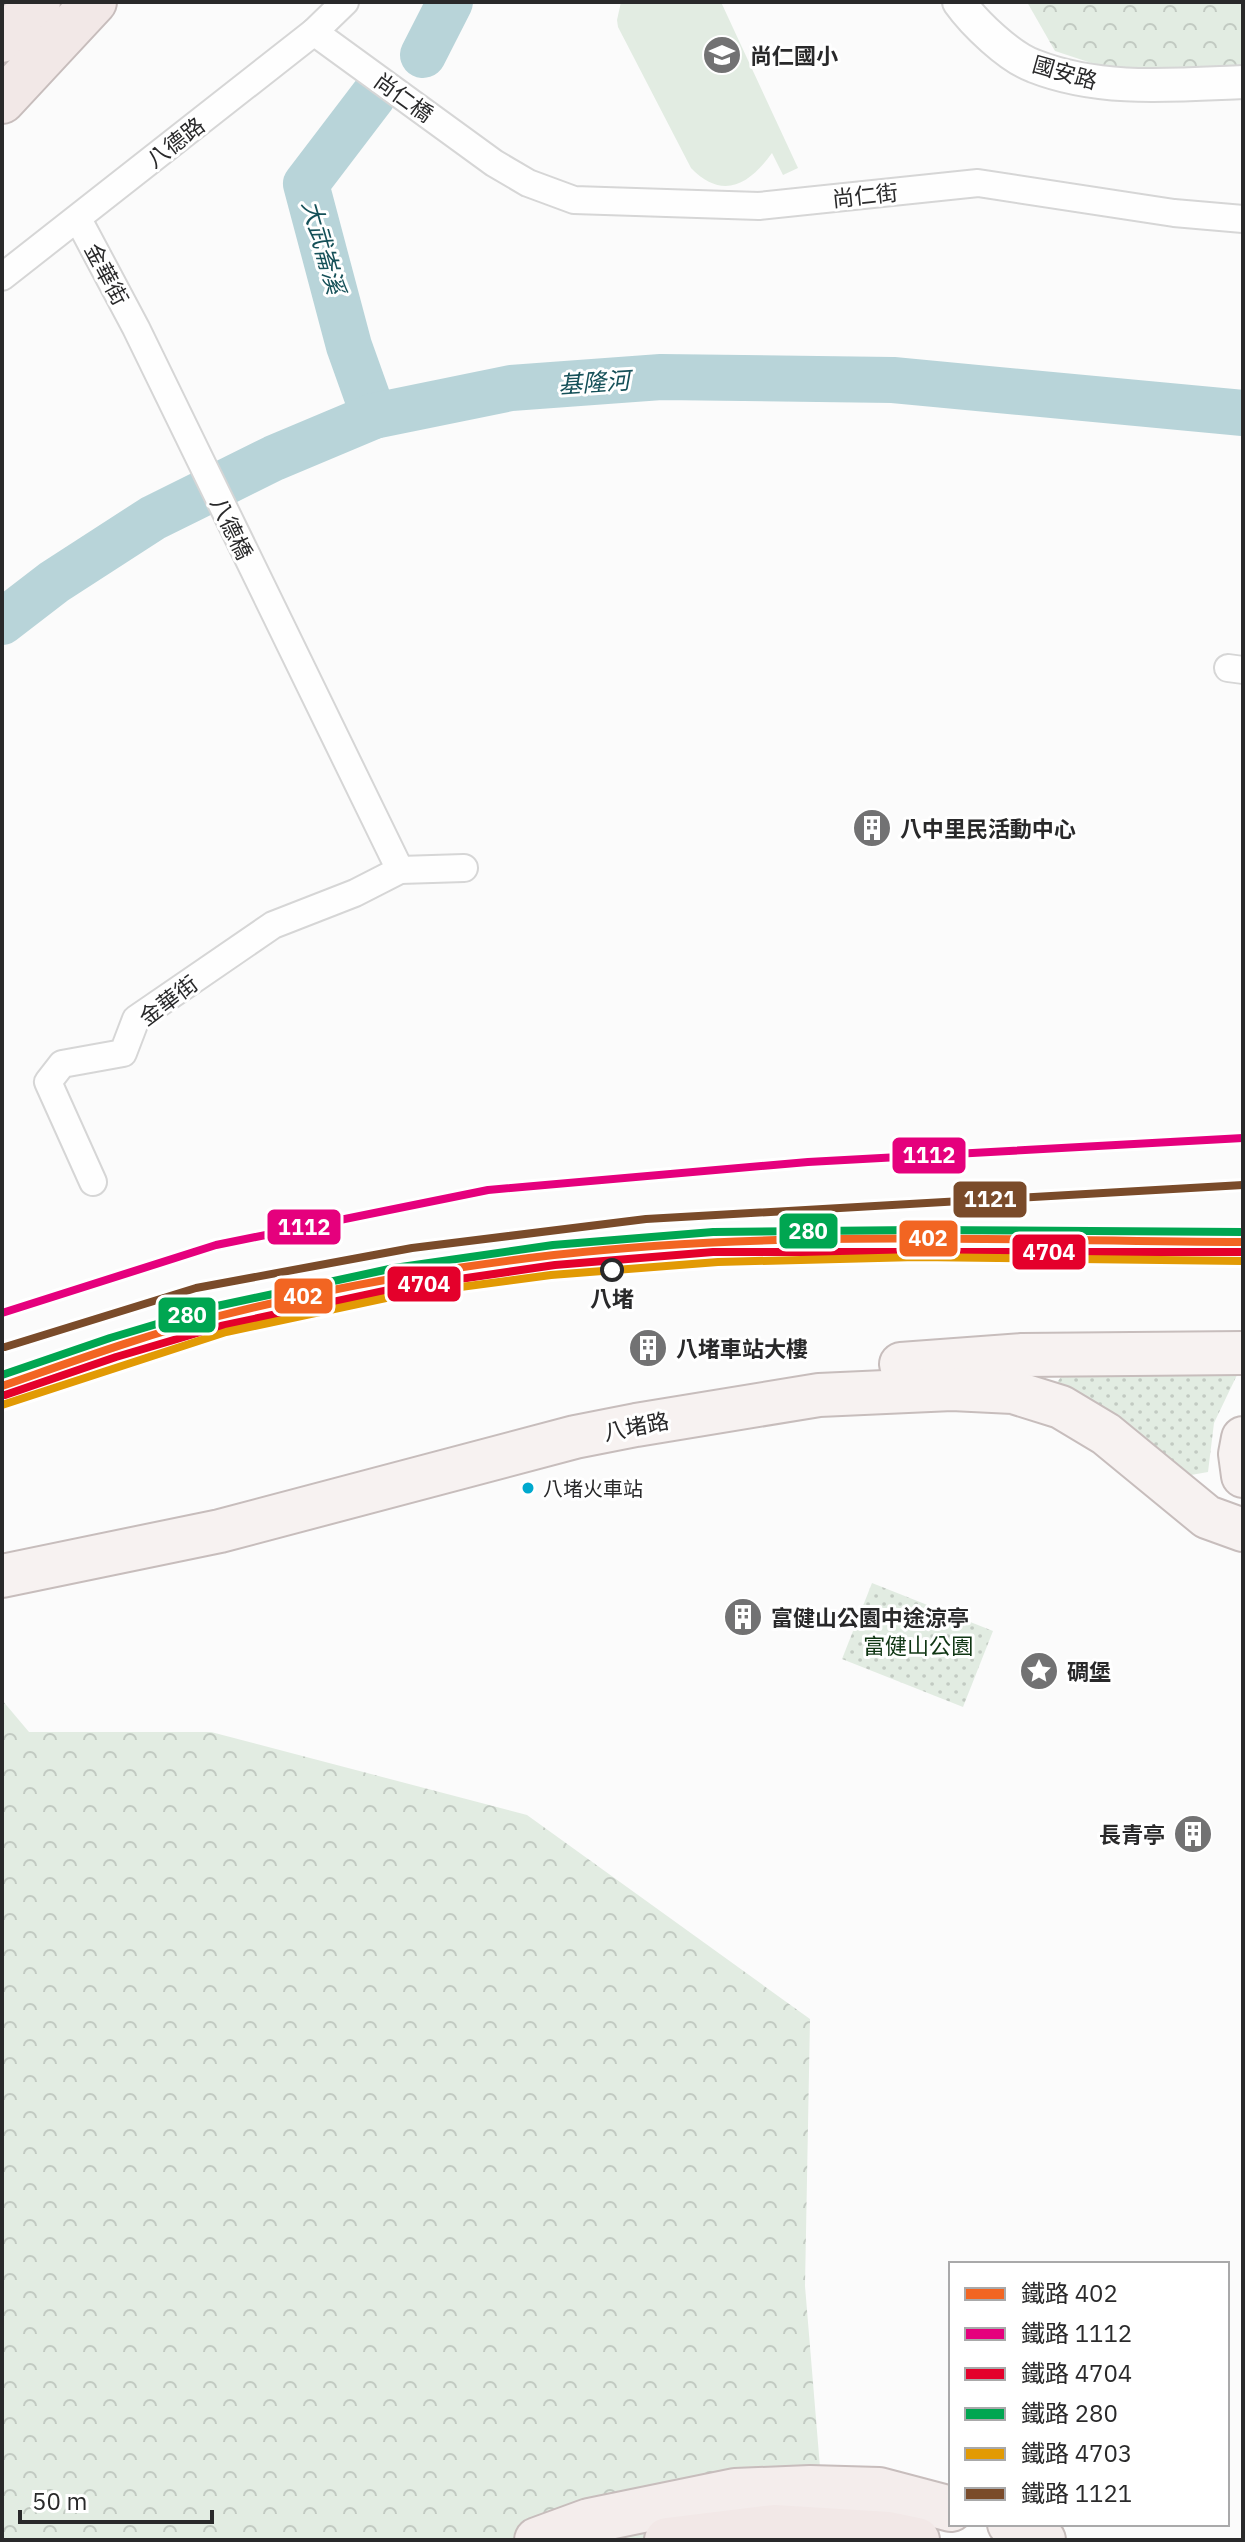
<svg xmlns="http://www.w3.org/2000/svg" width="1245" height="2542" viewBox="0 0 1245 2542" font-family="'IBM Plex Sans','Noto Sans TC',sans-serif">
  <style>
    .grass { fill: url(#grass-dots) }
    .forest { fill: url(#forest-crowns) }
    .garden { fill: #e2ece2 }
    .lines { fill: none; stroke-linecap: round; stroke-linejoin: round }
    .river { stroke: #b8d4d9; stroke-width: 46 }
    .minor-casing { stroke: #d6d6d6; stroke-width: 30 }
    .tertiary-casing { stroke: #d6d6d6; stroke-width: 36 }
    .primary-casing { stroke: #c7bdbc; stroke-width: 46 }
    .trunk-casing { stroke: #c7bdbc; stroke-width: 48 }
    .motorway-casing { stroke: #c7bdbc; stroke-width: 48 }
    .minor { stroke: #fefefe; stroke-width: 26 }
    .tertiary { stroke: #fefefe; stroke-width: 32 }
    .primary { stroke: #f7f2f1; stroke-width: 42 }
    .trunk { stroke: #f4edec; stroke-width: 44 }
    .motorway { stroke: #f2e8e7; stroke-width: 44 }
    .rail-1-casing { stroke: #fff; stroke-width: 14 }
    .rail-2-casing { stroke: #fff; stroke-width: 14 }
    .rail-3-casing { stroke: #fff; stroke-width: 14 }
    .rail-4-casing { stroke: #fff; stroke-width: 14 }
    .rail-5-casing { stroke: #fff; stroke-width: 14 }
    .rail-6-casing { stroke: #fff; stroke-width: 14 }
    .rail-1 { stroke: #f26522; stroke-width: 8 }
    .rail-2 { stroke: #e5007d; stroke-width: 8 }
    .rail-3 { stroke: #e4002b; stroke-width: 8 }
    .rail-4 { stroke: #00a651; stroke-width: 8 }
    .rail-5 { stroke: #e29a04; stroke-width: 8 }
    .rail-6 { stroke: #7a4b2a; stroke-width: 8 }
    .stop-dot { fill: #fff; stroke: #29292a; stroke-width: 4 }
    .bus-dot { fill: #00a9ce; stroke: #fff; stroke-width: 3 }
    .labels { text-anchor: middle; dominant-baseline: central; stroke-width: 6; stroke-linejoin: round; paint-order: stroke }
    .bus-label { font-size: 20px; fill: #29292a; stroke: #fff; text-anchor: start }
    .poi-label { font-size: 22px; font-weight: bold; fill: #29292a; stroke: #fff; text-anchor: start }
    .street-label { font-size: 22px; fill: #29292a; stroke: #fff }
    .stop-label { font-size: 22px; font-weight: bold; fill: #29292a; stroke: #fff }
    .park-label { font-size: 22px; fill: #0f3613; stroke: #fff }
    .water-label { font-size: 24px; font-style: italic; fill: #155058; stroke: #fff }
    .line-badge { stroke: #fff; stroke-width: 3 }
    .badge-label { font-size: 22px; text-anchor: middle; font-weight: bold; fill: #fff }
  </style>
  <defs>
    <pattern id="grass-dots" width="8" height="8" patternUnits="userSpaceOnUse" patternTransform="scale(2)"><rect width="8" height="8" fill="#e2ece2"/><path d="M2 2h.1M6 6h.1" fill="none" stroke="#c2cac2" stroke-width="1.8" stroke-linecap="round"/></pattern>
    <pattern id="forest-crowns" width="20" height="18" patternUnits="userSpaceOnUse" patternTransform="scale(2)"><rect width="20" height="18" fill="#e2ece2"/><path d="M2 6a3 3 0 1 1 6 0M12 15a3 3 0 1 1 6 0" fill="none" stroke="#c2cac2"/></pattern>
  </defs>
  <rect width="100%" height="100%" fill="#fbfbfb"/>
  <g class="grass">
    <polygon points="1230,1364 1237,1375 1214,1423 1208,1472 1191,1475 1120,1419 1056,1384 1065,1371"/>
    <polygon points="872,1583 993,1631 963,1707 842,1659"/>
  </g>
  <g class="forest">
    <polygon points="1027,2 1243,2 1243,80 1152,83 1055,51"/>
    <polygon points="2,1700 29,1732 211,1732 527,1815 810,2019 805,2286 826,2540 2,2540"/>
  </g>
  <path class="garden" d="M621 2H721L798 168 783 175 772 153C750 184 723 201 691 168L618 27 617 20Z"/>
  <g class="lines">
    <g class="river">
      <polyline points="423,55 450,2"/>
      <polyline points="373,96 306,184 349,346 374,416"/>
      <polyline points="2,622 54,582 153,518 274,458 374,416 511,388 661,377 893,380 1243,413"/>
    </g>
    <g class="minor-casing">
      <g id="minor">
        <polyline points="314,32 494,163 528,183 574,200 759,206 978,183 1174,213 1243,219"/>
        <polyline points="78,219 136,328 400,870"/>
        <polyline points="2,277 314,32 345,2"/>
        <polyline points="1228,668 1243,670"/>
        <polyline points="93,1182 48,1082 62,1064 123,1053 136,1019 273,925 355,893 400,870 464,868"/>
      </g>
    </g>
    <g class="tertiary-casing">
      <path id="tertiary" d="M959 2C974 23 1009 57 1034 66 1100 92 1173 85 1243 82"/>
    </g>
    <g class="primary-casing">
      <g id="primary">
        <polyline points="901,1364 1022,1355 1243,1353"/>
        <polyline points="1243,1438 1240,1454 1243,1476"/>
        <polyline points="2,1576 220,1531 575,1437 636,1425 819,1395 952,1389 1013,1392 1061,1407 1106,1434 1207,1517 1243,1530"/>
      </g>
    </g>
    <g class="trunk-casing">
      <g id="trunk">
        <polyline points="1010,2524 1043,2540"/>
        <polyline points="537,2540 589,2521 735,2491 810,2488 879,2490 951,2509"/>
      </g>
    </g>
    <g class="motorway-casing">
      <g id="motorway">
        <polyline points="2,40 38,2"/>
        <polyline points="2,101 94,2"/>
        <polyline points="667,2540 774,2527 888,2534 917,2540"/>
      </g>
    </g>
    <use href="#minor" class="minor"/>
    <use href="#tertiary" class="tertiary"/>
    <use href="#primary" class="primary"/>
    <use href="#trunk" class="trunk"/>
    <use href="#motorway" class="motorway"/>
    <g class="rail-1-casing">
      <path id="rail-1" d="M2 1386C74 1361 145 1335 219 1316 328 1288 442 1268 554 1255 782 1229 1014 1241 1243 1242"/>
    </g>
    <g class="rail-2-casing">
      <polyline id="rail-2" points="2,1313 216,1245 488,1190 808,1162 1243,1138"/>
    </g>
    <g class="rail-3-casing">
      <polyline id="rail-3" points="5,1395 116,1357 221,1326 398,1288 555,1265 713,1252 1243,1252"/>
    </g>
    <g class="rail-4-casing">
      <polyline id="rail-4" points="2,1375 110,1338 217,1306 394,1268 553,1245 713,1232 918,1230 1243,1232"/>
    </g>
    <g class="rail-5-casing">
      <polyline id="rail-5" points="2,1405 226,1332 400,1295 551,1275 718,1262 917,1257 1243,1261"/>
    </g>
    <g class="rail-6-casing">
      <polyline id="rail-6" points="5,1347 196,1288 412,1248 646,1219 1243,1185"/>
    </g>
    <use href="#rail-1" class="rail-1"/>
    <use href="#rail-2" class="rail-2"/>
    <use href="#rail-3" class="rail-3"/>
    <use href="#rail-4" class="rail-4"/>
    <use href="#rail-5" class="rail-5"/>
    <use href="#rail-6" class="rail-6"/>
  </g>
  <defs>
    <g id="school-disc" transform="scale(2)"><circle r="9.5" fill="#727273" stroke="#fff"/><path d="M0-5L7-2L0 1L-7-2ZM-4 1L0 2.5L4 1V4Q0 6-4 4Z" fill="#fff"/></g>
    <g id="building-disc" transform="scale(2)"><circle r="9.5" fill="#727273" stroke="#fff"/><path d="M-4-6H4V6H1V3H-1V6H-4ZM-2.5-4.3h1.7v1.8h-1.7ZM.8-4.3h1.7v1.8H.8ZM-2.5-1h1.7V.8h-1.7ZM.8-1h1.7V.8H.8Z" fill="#fff"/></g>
    <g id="sight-disc" transform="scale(2)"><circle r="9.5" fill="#727273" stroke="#fff"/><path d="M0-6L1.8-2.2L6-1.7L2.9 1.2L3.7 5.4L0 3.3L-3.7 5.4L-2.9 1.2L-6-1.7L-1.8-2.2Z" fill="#fff"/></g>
  </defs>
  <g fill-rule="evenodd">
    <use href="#school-disc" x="722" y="55"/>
    <use href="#building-disc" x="872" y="828"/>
    <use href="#building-disc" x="648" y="1348"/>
    <use href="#building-disc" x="743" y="1617"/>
    <use href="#sight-disc" x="1039" y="1671"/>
    <use href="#building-disc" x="1193" y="1834"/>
  </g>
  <circle class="stop-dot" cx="612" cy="1270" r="10"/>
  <circle class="bus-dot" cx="528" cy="1488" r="7"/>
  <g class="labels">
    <g class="bus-label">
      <text x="543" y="1488">八堵火車站</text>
    </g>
    <g class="poi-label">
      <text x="750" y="55">尚仁國小</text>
      <text x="900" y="828">八中里民活動中心</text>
      <text x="676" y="1348">八堵車站大樓</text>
      <text x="771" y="1617">富健山公園中途涼亭</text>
      <text x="1067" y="1671">碉堡</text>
      <text x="1165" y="1834" text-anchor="end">長青亭</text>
    </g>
    <g class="street-label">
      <text transform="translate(1065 72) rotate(16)">國安路</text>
      <text transform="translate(404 97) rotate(36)">尚仁橋</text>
      <text transform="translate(175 142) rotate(-38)">八德路</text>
      <text transform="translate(865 195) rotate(-6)">尚仁街</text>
      <text transform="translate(107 274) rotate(62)">金華街</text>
      <text transform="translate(232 528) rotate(64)">八德橋</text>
      <text transform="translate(168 1000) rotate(-37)">金華街</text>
      <text transform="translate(636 1426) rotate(-11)">八堵路</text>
    </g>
    <g class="stop-label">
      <text x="612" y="1298">八堵</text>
    </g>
    <g class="park-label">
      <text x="918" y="1645">富健山公園</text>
    </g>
    <g class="water-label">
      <text transform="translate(324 247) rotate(74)">大武崙溪</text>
      <text transform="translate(594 382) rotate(-4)">基隆河</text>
    </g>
  </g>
  <g class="line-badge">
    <rect x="891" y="1136" width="76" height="39" rx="8" fill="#e5007d"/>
    <rect x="952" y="1180" width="76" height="39" rx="8" fill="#7a4b2a"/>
    <rect x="266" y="1208" width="76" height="38" rx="8" fill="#e5007d"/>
    <rect x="778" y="1212" width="61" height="38" rx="8" fill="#00a651"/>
    <rect x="898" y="1219" width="61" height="39" rx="8" fill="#f26522"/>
    <rect x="1011" y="1233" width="76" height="38" rx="8" fill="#e4002b"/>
    <rect x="386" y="1265" width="76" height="38" rx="8" fill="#e4002b"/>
    <rect x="273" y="1277" width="61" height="38" rx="8" fill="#f26522"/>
    <rect x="157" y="1296" width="60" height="38" rx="8" fill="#00a651"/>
  </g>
  <g class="badge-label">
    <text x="929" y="1163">1112</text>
    <text x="990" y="1207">1121</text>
    <text x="304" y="1235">1112</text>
    <text x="808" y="1239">280</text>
    <text x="928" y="1246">402</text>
    <text x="1049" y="1260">4704</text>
    <text x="424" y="1292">4704</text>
    <text x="303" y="1304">402</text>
    <text x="187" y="1323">280</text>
  </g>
  <rect width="1245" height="2542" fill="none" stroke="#29292a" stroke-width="8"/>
  <rect x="949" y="2262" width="280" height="264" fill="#ffffff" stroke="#a9a9aa" stroke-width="2"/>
  <rect x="965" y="2288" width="40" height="12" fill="#f26522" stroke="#a9a9aa" stroke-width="2"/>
  <text x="1021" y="2302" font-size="24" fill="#29292a">鐵路 402</text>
  <rect x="965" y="2328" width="40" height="12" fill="#e5007d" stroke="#a9a9aa" stroke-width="2"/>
  <text x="1021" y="2342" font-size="24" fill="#29292a">鐵路 1112</text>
  <rect x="965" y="2368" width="40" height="12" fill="#e4002b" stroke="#a9a9aa" stroke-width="2"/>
  <text x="1021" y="2382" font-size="24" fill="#29292a">鐵路 4704</text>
  <rect x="965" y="2408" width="40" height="12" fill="#00a651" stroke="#a9a9aa" stroke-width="2"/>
  <text x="1021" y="2422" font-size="24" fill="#29292a">鐵路 280</text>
  <rect x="965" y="2448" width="40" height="12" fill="#e29a04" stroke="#a9a9aa" stroke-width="2"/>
  <text x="1021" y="2462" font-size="24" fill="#29292a">鐵路 4703</text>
  <rect x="965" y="2488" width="40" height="12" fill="#7a4b2a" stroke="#a9a9aa" stroke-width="2"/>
  <text x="1021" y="2502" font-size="24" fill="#29292a">鐵路 1121</text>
  <path d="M20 2510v12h192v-12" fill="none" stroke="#29292a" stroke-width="4"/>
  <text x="32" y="2510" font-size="24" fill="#29292a" stroke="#ffffff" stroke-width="6" paint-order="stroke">50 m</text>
</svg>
